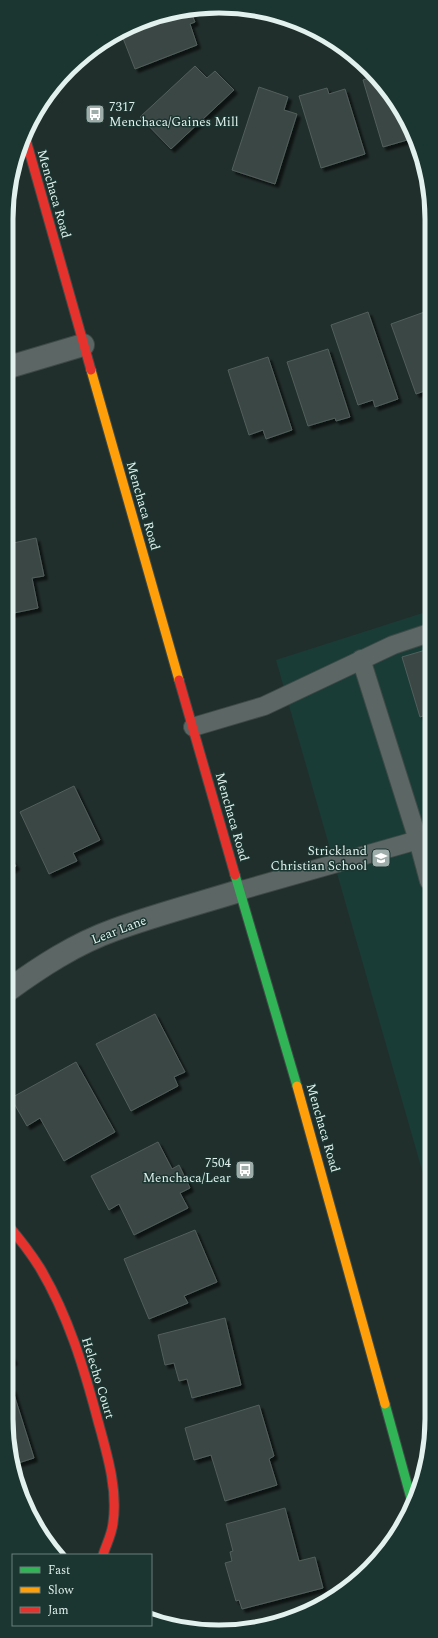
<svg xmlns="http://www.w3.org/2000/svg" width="438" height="1638" viewBox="0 0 438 1638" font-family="Spectral,serif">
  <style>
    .built { fill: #1a3c36 }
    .building { fill: #3b4644; stroke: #525f5c; filter: url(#shadow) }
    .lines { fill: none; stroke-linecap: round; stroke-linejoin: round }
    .lane-casing { stroke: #3e4a47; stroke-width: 20 }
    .street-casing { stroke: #3e4a47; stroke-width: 24 }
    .fast-casing { stroke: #3e4a47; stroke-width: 11 }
    .slow-casing { stroke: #3e4a47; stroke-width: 11 }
    .jam-casing { stroke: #3e4a47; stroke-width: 11 }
    .lane { stroke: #5c6765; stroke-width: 18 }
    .street { stroke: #5c6765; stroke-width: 22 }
    .fast { stroke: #30b455; stroke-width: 9 }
    .slow { stroke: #ff9f0a; stroke-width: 9 }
    .jam { stroke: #e5322d; stroke-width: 9 }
    .labels { text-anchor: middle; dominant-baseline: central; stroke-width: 3; stroke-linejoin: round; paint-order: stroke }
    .poi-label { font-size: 13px; fill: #e2f1ed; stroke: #1b3530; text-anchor: end }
    .street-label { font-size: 13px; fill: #e2f1ed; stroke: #1b3530 }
    .rim { fill: none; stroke: #e2f1ed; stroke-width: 5 }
  </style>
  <defs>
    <filter id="shadow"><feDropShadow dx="3.5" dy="3.5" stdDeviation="1" flood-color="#0009"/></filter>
  </defs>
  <rect width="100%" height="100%" fill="#212f2c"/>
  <polygon class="built" points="429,611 428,1191 276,660"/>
  <g class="building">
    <polygon points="177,10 190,10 195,22 190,24 197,45 135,69 121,33"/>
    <polygon points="195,66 207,78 215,71 234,90 171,149 140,117"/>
    <polygon points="371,73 373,73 410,125 414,138 383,147 363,80 372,77"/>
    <polygon points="259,87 288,97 284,110 297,114 275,184 232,170"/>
    <polygon points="327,88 329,94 345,89 365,154 321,168 299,96"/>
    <polygon points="430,310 430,389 416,394 391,324"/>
    <polygon points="368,312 398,399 375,407 373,400 358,405 331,325"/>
    <polygon points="328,349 350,417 336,421 335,418 308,426 287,362"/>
    <polygon points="268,357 292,430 266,439 263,430 249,435 228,370"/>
    <polygon points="36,538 44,576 32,578 38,608 9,614 9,544"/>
    <polygon points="429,649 429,714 420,717 402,657"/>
    <polygon points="74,786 100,840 73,853 77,861 49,874 20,812"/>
    <polygon points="8,856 16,866 8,872"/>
    <polygon points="155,1014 185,1072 174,1077 178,1086 131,1111 96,1044"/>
    <polygon points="76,1062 115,1132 64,1161 40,1118 27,1126 11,1098"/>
    <polygon points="158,1142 172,1169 179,1165 190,1188 180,1193 188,1208 134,1235 119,1204 109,1210 91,1176"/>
    <polygon points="195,1230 217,1282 184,1296 188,1303 149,1319 124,1259"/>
    <polygon points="225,1318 241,1385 192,1398 187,1379 179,1381 174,1363 165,1365 158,1335"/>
    <polygon points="6,1347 14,1361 6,1365"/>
    <polygon points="12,1388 34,1458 15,1464 6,1419 6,1390"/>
    <polygon points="259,1405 274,1456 269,1459 277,1485 225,1501 211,1455 194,1460 185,1428"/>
    <polygon points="285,1508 299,1561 315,1557 323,1588 242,1609 239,1600 236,1601 225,1563 232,1561 230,1552 233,1551 226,1524"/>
  </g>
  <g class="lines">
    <g class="lane-casing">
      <g id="lane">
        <polyline points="361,659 418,840 429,881"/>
        <polyline points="193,727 264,706 393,645 429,633"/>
        <polyline points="239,891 418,840"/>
      </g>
    </g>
    <g class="street-casing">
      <g id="street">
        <polyline points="9,367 83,345"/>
        <path d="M7 991C40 967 75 944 114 930 155 915 197 904 239 891"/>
      </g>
    </g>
    <g class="fast-casing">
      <g id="fast">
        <polyline points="235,875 297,1086"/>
        <polyline points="385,1404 412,1502"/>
      </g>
    </g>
    <g class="slow-casing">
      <g id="slow">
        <polyline points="91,370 179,680"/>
        <polyline points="297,1086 385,1404"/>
      </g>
    </g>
    <g class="jam-casing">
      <g id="jam">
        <polyline points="26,140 91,370"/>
        <polyline points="179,680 235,875"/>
        <path d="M7 1224C19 1238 30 1252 40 1268 68 1315 84 1368 98 1421 107 1454 118 1489 113 1523 112 1534 106 1545 103 1555"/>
      </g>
    </g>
    <use href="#lane" class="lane"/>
    <use href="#street" class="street"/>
    <use href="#fast" class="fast"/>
    <use href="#slow" class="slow"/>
    <use href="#jam" class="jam"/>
  </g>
  <defs>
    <g id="bus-square" transform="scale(1)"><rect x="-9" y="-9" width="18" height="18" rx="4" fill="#9eada9" stroke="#1b3530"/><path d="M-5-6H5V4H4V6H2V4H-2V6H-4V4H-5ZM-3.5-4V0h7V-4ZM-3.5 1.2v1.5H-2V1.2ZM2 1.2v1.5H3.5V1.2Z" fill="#fff"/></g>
    <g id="school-square" transform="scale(1)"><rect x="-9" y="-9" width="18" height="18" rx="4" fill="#9eada9" stroke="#1b3530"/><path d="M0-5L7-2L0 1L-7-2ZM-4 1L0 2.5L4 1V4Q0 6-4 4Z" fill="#fff"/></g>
  </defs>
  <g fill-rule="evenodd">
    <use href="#bus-square" x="95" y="114"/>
    <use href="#school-square" x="381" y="858"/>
    <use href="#bus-square" x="245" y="1170"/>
  </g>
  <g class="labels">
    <g class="poi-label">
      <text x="109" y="107" text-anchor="start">7317<tspan x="109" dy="15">Menchaca/Gaines Mill</tspan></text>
      <text x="367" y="851">Strickland<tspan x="367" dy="15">Christian School</tspan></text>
      <text x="231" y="1163">7504<tspan x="231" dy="15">Menchaca/Lear</tspan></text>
    </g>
    <g class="street-label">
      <text transform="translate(54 194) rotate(74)">Menchaca Road</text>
      <text transform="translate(143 506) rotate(74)">Menchaca Road</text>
      <text transform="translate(232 817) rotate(74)">Menchaca Road</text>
      <text transform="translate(119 930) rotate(-21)">Lear Lane</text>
      <text transform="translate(323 1128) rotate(74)">Menchaca Road</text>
      <text transform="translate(98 1378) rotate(73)">Helecho Court</text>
    </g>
  </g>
  <path d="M0 0H438V1638H0ZM219 13H219A206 206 0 0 1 425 219V1419A206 206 0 0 1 219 1625H219A206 206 0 0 1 13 1419V219A206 206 0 0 1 219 13Z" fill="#1b3530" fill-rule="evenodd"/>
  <path class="rim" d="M219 13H219A206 206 0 0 1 425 219V1419A206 206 0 0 1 219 1625H219A206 206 0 0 1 13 1419V219A206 206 0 0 1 219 13Z"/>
  <rect x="12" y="1554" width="140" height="72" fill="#1b3530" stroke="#6b807c"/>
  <rect x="20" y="1567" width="20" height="6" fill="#30b455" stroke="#6b807c"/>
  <text x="48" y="1574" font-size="12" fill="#e2f1ed">Fast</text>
  <rect x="20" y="1587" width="20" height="6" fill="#ff9f0a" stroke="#6b807c"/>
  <text x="48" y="1594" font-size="12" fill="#e2f1ed">Slow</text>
  <rect x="20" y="1607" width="20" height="6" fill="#e5322d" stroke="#6b807c"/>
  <text x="48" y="1614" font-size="12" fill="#e2f1ed">Jam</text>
</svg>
